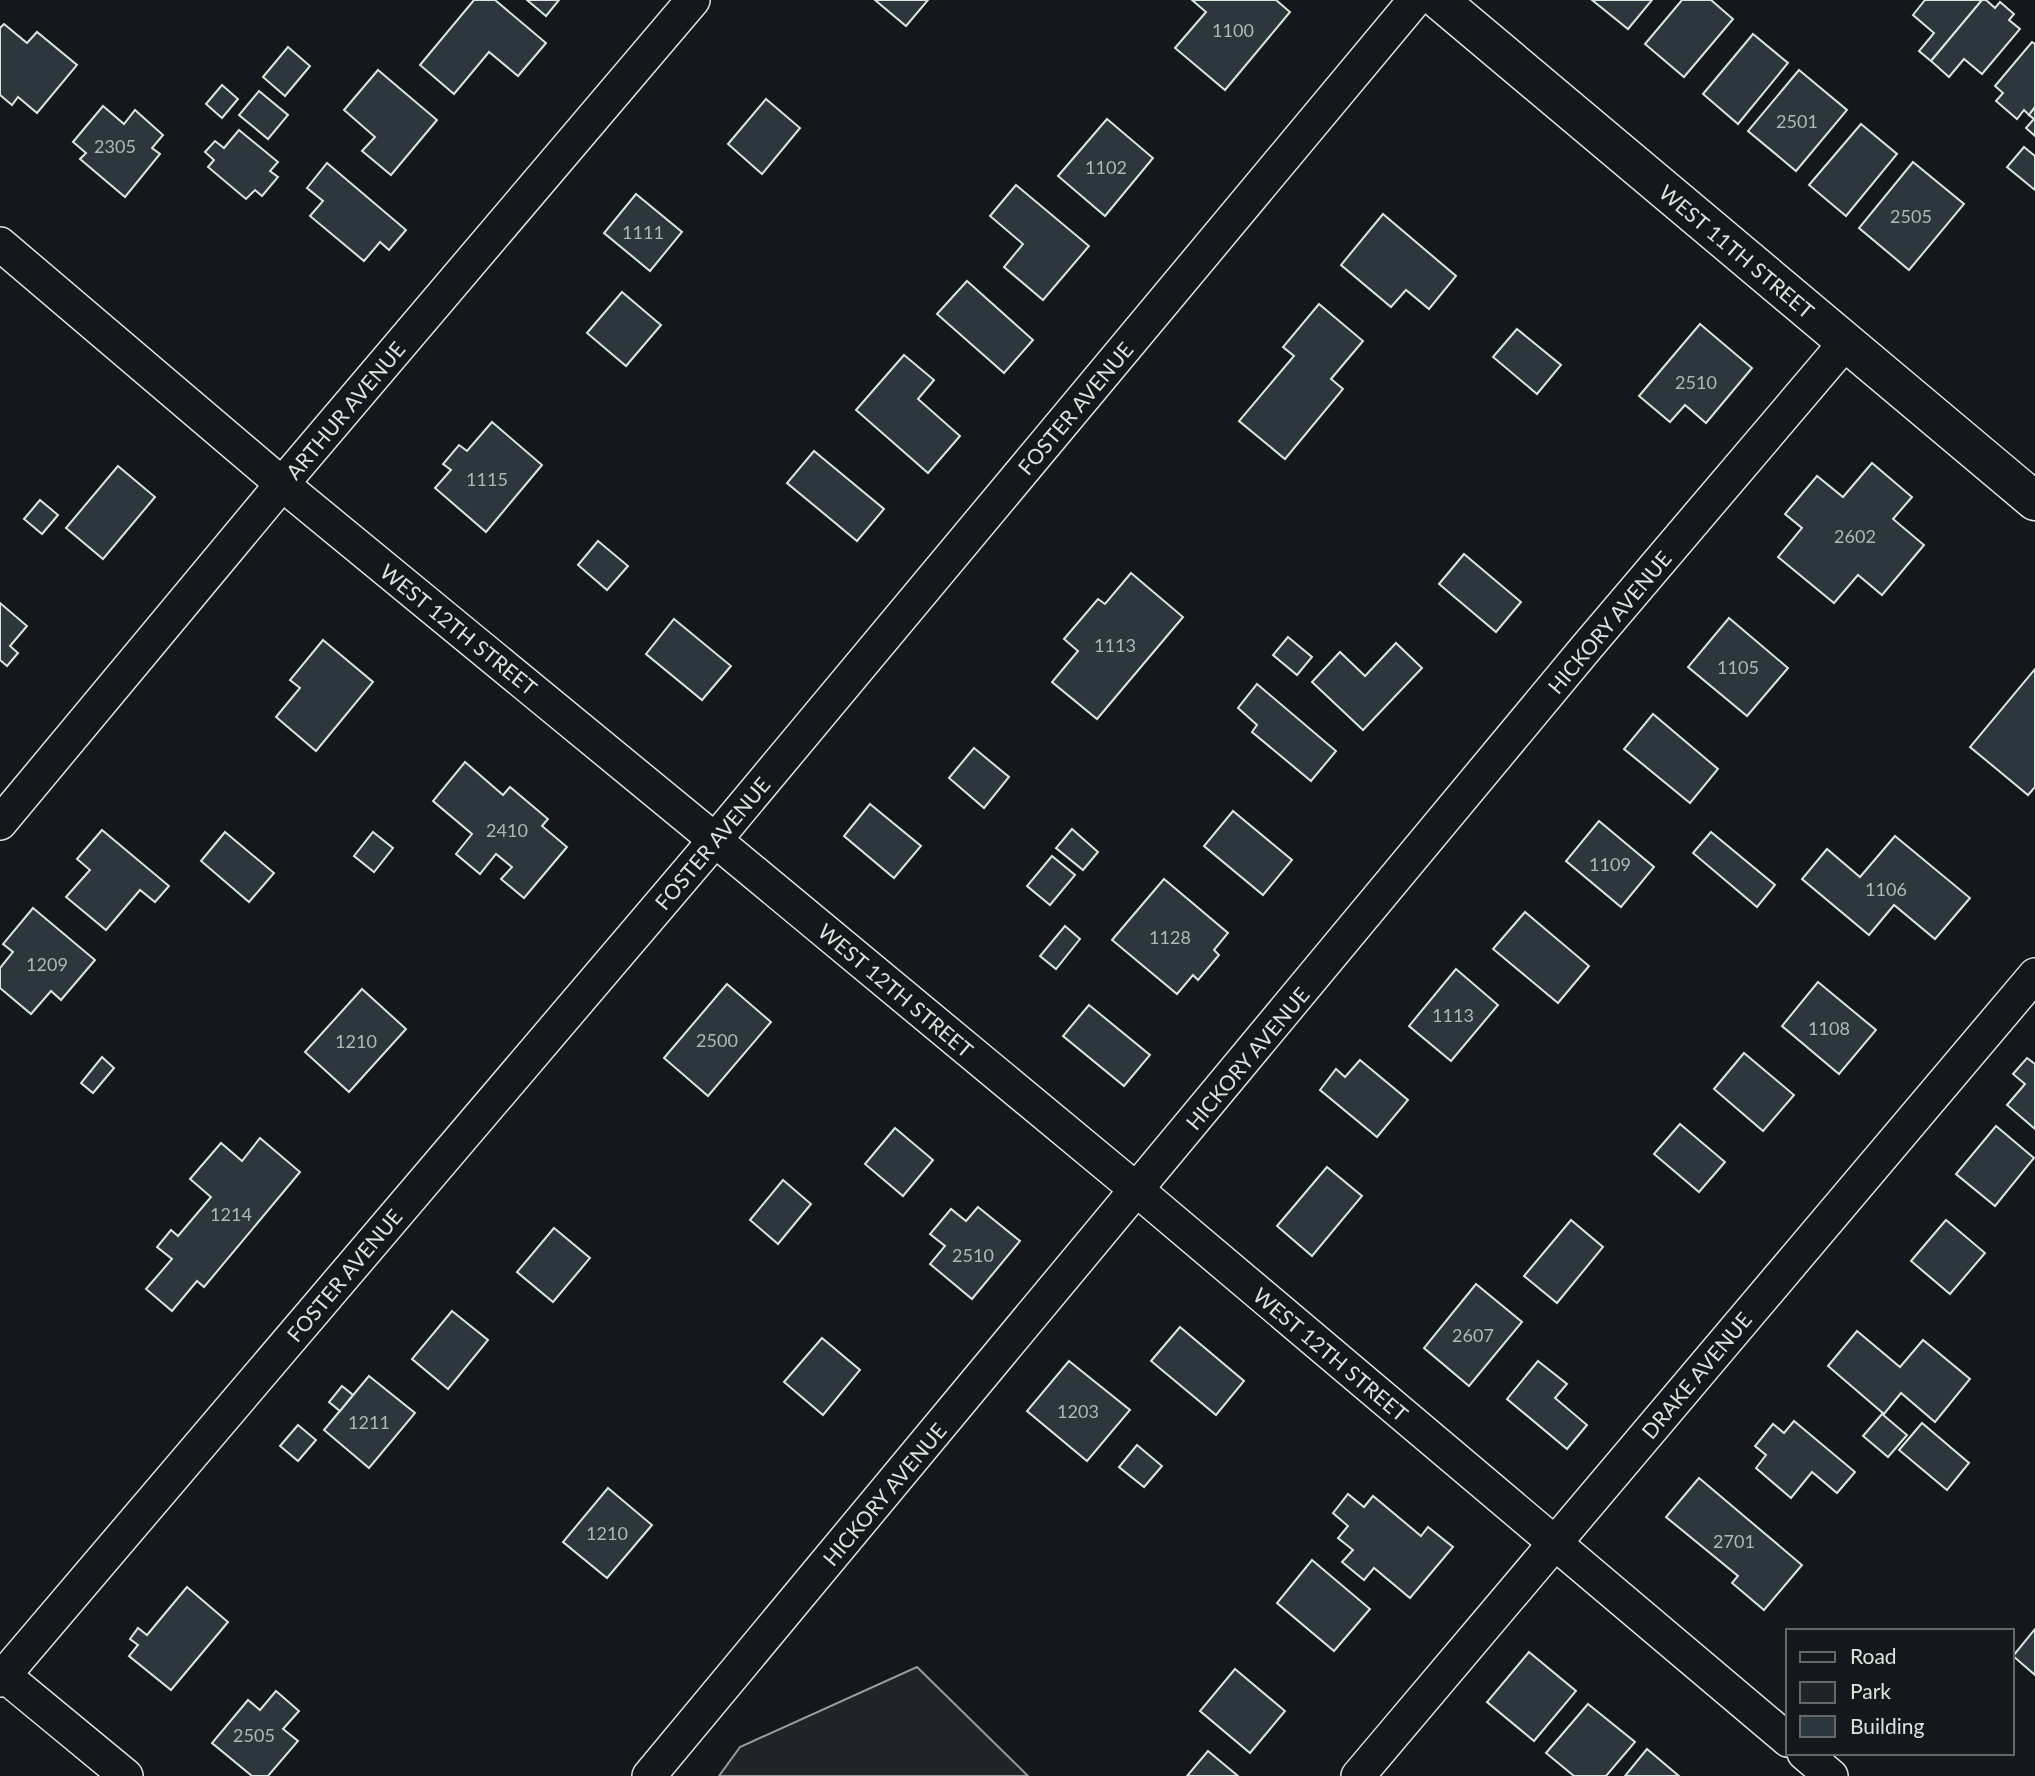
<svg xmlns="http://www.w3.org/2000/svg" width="2035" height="1776" viewBox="0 0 2035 1776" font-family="Lato,sans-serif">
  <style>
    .green { fill: #202428; stroke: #939e99; stroke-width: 2 }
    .building { fill: #2c363c; stroke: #d8e6dc; stroke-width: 2 }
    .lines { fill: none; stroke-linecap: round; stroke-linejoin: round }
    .street-casing { stroke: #d8e6dc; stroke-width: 36 }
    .secondary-casing { stroke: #d8e6dc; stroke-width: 41 }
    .street { stroke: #14181c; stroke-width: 33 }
    .secondary { stroke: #14181c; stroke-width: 38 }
    .labels { text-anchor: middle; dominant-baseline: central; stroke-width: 5; stroke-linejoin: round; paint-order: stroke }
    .number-label { font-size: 18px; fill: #adbab4 }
    .street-label { font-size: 21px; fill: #d8e6dc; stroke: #14181c }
  </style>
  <rect width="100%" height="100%" fill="#14181c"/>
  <polygon class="green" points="917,1667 1028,1776 719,1776 740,1747"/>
  <g class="building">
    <polygon points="474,0 495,0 546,43 518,76 489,52 454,94 420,65"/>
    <polygon points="527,0 559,0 546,16"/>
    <polygon points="875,0 928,0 906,26"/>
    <polygon points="1192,0 1276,0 1290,12 1225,90 1175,48 1206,12"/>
    <polygon points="1592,0 1652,0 1628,29"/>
    <polygon points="1682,0 1711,0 1733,19 1684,77 1645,44"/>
    <polygon points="1925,0 1982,0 1931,61 1919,51 1934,33 1913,15"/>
    <polygon points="1982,0 1986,0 1995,8 2000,2 2014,14 2009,20 2020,29 1982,74 1964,59 1949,77 1931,61"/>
    <polygon points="4,24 27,43 37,32 77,65 37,113 18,97 12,105 0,95 0,28"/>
    <polygon points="1753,34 1788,63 1738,124 1703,94"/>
    <polygon points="2032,42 2035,44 2035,107 2029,115 2024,110 2017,119 1996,101 2003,93 1995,86"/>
    <polygon points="288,47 310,66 285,96 263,77"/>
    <polygon points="378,70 437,120 391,175 362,151 375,137 344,110"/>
    <polygon points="1799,70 1847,110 1796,171 1748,131"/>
    <polygon points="222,85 238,99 222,118 206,104"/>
    <polygon points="259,91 288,115 268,139 239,115"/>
    <polygon points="766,99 800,128 762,174 728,144"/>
    <polygon points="103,106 124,124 135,110 163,135 152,148 160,154 125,197 80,159 86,153 73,142"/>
    <polygon points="2035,107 2035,136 2026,128 2034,119 2029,115"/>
    <polygon points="1107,119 1153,158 1105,216 1058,176"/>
    <polygon points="1861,124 1897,154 1846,216 1809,185"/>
    <polygon points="239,130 278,162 270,171 278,177 262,196 255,190 246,199 208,167 214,160 205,152 215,141 224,148"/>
    <polygon points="2024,147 2035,156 2035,190 2007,167"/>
    <polygon points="1913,162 1964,204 1909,270 1859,228"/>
    <polygon points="327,163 406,230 389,250 380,242 364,261 310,216 323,201 307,188"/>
    <polygon points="1016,185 1089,246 1043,300 1004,267 1023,244 990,216"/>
    <polygon points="636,194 682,232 650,271 604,233"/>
    <polygon points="1383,214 1456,276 1429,309 1406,290 1391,307 1341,265"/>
    <polygon points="967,281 1033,340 1004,373 937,314"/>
    <polygon points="622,292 661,325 626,366 587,333"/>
    <polygon points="1319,304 1363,341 1331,379 1343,389 1285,459 1239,421 1294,356 1283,347"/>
    <polygon points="1700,324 1752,368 1706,423 1685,405 1670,422 1639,396"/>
    <polygon points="1517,329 1561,365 1537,394 1493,357"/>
    <polygon points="904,355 934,380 918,399 960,436 928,473 856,410"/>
    <polygon points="492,422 542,465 486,532 435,488 451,470 443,464 459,445 467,451"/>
    <polygon points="814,451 884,509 857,541 787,483"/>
    <polygon points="1872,463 1912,497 1893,519 1924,545 1882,595 1858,575 1834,603 1778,557 1802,528 1785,514 1817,476 1843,497"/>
    <polygon points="118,466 155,497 103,559 66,528"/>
    <polygon points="40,500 58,515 42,534 24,519"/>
    <polygon points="598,541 628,566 607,590 578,565"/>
    <polygon points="1464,554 1521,602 1496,632 1439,584"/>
    <polygon points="1131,573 1183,617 1097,719 1052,682 1078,651 1064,639 1098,599 1105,604"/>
    <polygon points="0,603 27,626 10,646 18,653 7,666 0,660"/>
    <polygon points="1729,618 1788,668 1747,716 1688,667"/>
    <polygon points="674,619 731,666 702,700 646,654"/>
    <polygon points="1288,637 1312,657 1297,675 1273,655"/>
    <polygon points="323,640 373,682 316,751 276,717 300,688 290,680"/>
    <polygon points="1396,643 1422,668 1363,730 1312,682 1340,652 1365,676"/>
    <polygon points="2035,669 2035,787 2028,795 1970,747"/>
    <polygon points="1257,684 1336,751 1311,781 1252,732 1257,725 1238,708"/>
    <polygon points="1653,714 1718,769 1690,803 1624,749"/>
    <polygon points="974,748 1009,777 984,808 949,778"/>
    <polygon points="465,762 503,795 510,787 548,819 542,826 567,847 524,898 501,879 512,867 496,854 480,874 456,854 472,834 433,801"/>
    <polygon points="870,804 921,846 894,878 844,836"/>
    <polygon points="1233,811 1292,860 1263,895 1204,846"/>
    <polygon points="1599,821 1654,867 1621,907 1566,861"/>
    <polygon points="1072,829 1098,852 1083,870 1056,848"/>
    <polygon points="102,830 169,886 155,902 140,890 106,930 66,897 90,870 77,859"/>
    <polygon points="225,832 274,873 249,902 201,861"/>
    <polygon points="373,832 393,848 374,872 354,856"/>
    <polygon points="1711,832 1775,885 1757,907 1693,853"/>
    <polygon points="1895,836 1970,898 1935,939 1894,905 1869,935 1802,879 1827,849 1860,877"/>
    <polygon points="1052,856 1075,875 1050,905 1027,886"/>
    <polygon points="1164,879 1228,933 1214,950 1219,955 1198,980 1193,975 1177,994 1112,940"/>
    <polygon points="33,908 95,960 61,1000 51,991 31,1014 0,988 0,968 13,952 3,944"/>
    <polygon points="1525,912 1589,966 1558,1003 1493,949"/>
    <polygon points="1065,926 1080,939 1056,969 1040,956"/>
    <polygon points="1456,969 1498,1005 1451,1061 1409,1026"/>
    <polygon points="1818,982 1876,1030 1839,1074 1782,1026"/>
    <polygon points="727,984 771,1022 708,1096 664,1058"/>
    <polygon points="362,989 406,1029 349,1092 305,1052"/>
    <polygon points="1089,1005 1150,1055 1124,1086 1063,1036"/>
    <polygon points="1744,1053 1794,1095 1763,1131 1714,1089"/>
    <polygon points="102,1057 114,1068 93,1093 81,1083"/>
    <polygon points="2027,1058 2035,1064 2035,1129 2007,1105 2025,1084 2013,1074"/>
    <polygon points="1360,1060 1408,1100 1377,1137 1320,1090 1336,1069 1345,1077"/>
    <polygon points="1680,1124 1725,1162 1699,1192 1654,1154"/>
    <polygon points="1996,1126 2034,1158 1995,1206 1956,1174"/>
    <polygon points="895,1128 933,1160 903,1196 865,1164"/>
    <polygon points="260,1138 300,1172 204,1287 197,1281 172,1311 146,1289 172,1259 157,1247 171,1230 178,1236 211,1197 190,1179 221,1143 242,1161"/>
    <polygon points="1327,1167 1362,1196 1312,1256 1277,1226"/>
    <polygon points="783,1180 811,1204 778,1244 750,1220"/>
    <polygon points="978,1207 1020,1241 972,1299 930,1264 945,1246 930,1234 951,1209 966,1221"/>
    <polygon points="1571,1220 1603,1247 1557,1303 1524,1276"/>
    <polygon points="1946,1220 1985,1253 1950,1294 1911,1261"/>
    <polygon points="554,1228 590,1258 553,1302 517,1272"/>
    <polygon points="1476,1284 1522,1322 1469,1386 1424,1348"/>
    <polygon points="452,1311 488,1340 448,1389 412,1359"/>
    <polygon points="1180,1327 1244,1381 1216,1415 1151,1361"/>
    <polygon points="1857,1331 1900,1367 1923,1340 1970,1379 1935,1422 1901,1393 1884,1414 1828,1366"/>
    <polygon points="822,1338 860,1370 823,1415 784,1382"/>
    <polygon points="1069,1361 1130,1410 1087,1461 1027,1411"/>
    <polygon points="1538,1361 1567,1384 1555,1398 1587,1425 1567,1449 1507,1399"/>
    <polygon points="369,1376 415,1413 369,1468 324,1430"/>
    <polygon points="342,1386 353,1395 340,1411 329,1402"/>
    <polygon points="1882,1414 1907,1435 1888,1457 1863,1436"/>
    <polygon points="1794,1421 1855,1472 1837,1493 1812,1472 1791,1498 1756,1468 1766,1455 1755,1446 1773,1424 1784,1433"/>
    <polygon points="1922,1423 1969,1463 1947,1490 1899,1450"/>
    <polygon points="298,1425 316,1440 298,1461 280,1446"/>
    <polygon points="1137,1445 1162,1466 1144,1487 1119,1467"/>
    <polygon points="1699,1478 1802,1565 1764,1610 1732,1583 1738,1576 1666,1517"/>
    <polygon points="608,1488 652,1525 607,1578 563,1542"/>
    <polygon points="1348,1494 1364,1507 1373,1496 1421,1536 1428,1527 1453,1547 1410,1598 1374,1568 1364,1580 1342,1562 1353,1550 1338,1538 1348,1526 1333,1513"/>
    <polygon points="1312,1560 1370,1609 1334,1651 1277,1603"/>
    <polygon points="187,1587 228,1622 171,1690 129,1656 138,1645 130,1639 138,1628 147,1635"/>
    <polygon points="2035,1629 2035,1675 2013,1656"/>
    <polygon points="1529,1652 1576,1691 1534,1741 1487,1702"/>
    <polygon points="1235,1669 1285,1711 1250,1753 1200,1711"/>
    <polygon points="276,1691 299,1711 283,1729 298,1741 268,1776 252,1776 212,1743 248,1700 260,1710"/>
    <polygon points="1588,1704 1635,1742 1606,1776 1574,1776 1546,1753"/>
    <polygon points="1647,1749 1679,1776 1625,1776"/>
    <polygon points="1208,1751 1238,1776 1187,1776"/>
  </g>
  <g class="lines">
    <g class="street-casing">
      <g id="street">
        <polyline points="0,244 282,484 715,840 1137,1190 1788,1740"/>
        <polyline points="0,823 282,484 693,0"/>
        <polyline points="0,1672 126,1776"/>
        <polyline points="0,1680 715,840 1415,0"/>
        <polyline points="1804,1753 1831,1776"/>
        <polyline points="649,1776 1586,648 1846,342"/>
        <polyline points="1358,1776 2035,975"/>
      </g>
    </g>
    <g class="secondary-casing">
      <polyline id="secondary" points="1439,0 2035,501"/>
    </g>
    <use href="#street" class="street"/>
    <use href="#secondary" class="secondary"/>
  </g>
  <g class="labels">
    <g class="number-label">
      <text x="1233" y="30">1100</text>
      <text x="1797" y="121">2501</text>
      <text x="115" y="146">2305</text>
      <text x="1106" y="167">1102</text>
      <text x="1911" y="216">2505</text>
      <text x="643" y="232">1111</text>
      <text x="1696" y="382">2510</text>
      <text x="487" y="479">1115</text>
      <text x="1855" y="536">2602</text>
      <text x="1115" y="645">1113</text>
      <text x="1738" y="667">1105</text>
      <text x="507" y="830">2410</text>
      <text x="1610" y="864">1109</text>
      <text x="1886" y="889">1106</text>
      <text x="1170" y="937">1128</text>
      <text x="47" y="964">1209</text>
      <text x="1453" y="1015">1113</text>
      <text x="1829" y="1028">1108</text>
      <text x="717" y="1040">2500</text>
      <text x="356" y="1041">1210</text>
      <text x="231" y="1214">1214</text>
      <text x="973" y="1255">2510</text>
      <text x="1473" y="1335">2607</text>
      <text x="1078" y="1411">1203</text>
      <text x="369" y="1422">1211</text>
      <text x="607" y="1533">1210</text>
      <text x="1734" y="1541">2701</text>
      <text x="254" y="1735">2505</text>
    </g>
    <g class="street-label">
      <text transform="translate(1737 251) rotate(40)">WEST 11TH STREET</text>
      <text transform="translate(1075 408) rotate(-50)">FOSTER AVENUE</text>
      <text transform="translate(345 410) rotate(-50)">ARTHUR AVENUE</text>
      <text transform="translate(1609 622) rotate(-50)">HICKORY AVENUE</text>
      <text transform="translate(459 629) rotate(39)">WEST 12TH STREET</text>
      <text transform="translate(712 843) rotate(-50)">FOSTER AVENUE</text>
      <text transform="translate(896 990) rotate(40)">WEST 12TH STREET</text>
      <text transform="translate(1247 1058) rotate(-50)">HICKORY AVENUE</text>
      <text transform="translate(344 1275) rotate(-50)">FOSTER AVENUE</text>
      <text transform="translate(1331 1354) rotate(40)">WEST 12TH STREET</text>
      <text transform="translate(1696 1375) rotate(-50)">DRAKE AVENUE</text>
      <text transform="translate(884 1494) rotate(-50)">HICKORY AVENUE</text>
    </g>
  </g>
  <rect x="1786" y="1629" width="228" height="126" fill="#14181c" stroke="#626a69" stroke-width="2"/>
  <rect x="1800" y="1652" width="35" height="10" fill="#14181c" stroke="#626a69" stroke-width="2"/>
  <text x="1850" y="1664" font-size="21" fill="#d8e6dc">Road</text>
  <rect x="1800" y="1682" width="35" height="21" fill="#202428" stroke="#626a69" stroke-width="2"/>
  <text x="1850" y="1699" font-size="21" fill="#d8e6dc">Park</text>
  <rect x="1800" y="1716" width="35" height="21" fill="#2c363c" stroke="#626a69" stroke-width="2"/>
  <text x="1850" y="1734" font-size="21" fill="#d8e6dc">Building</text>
</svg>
